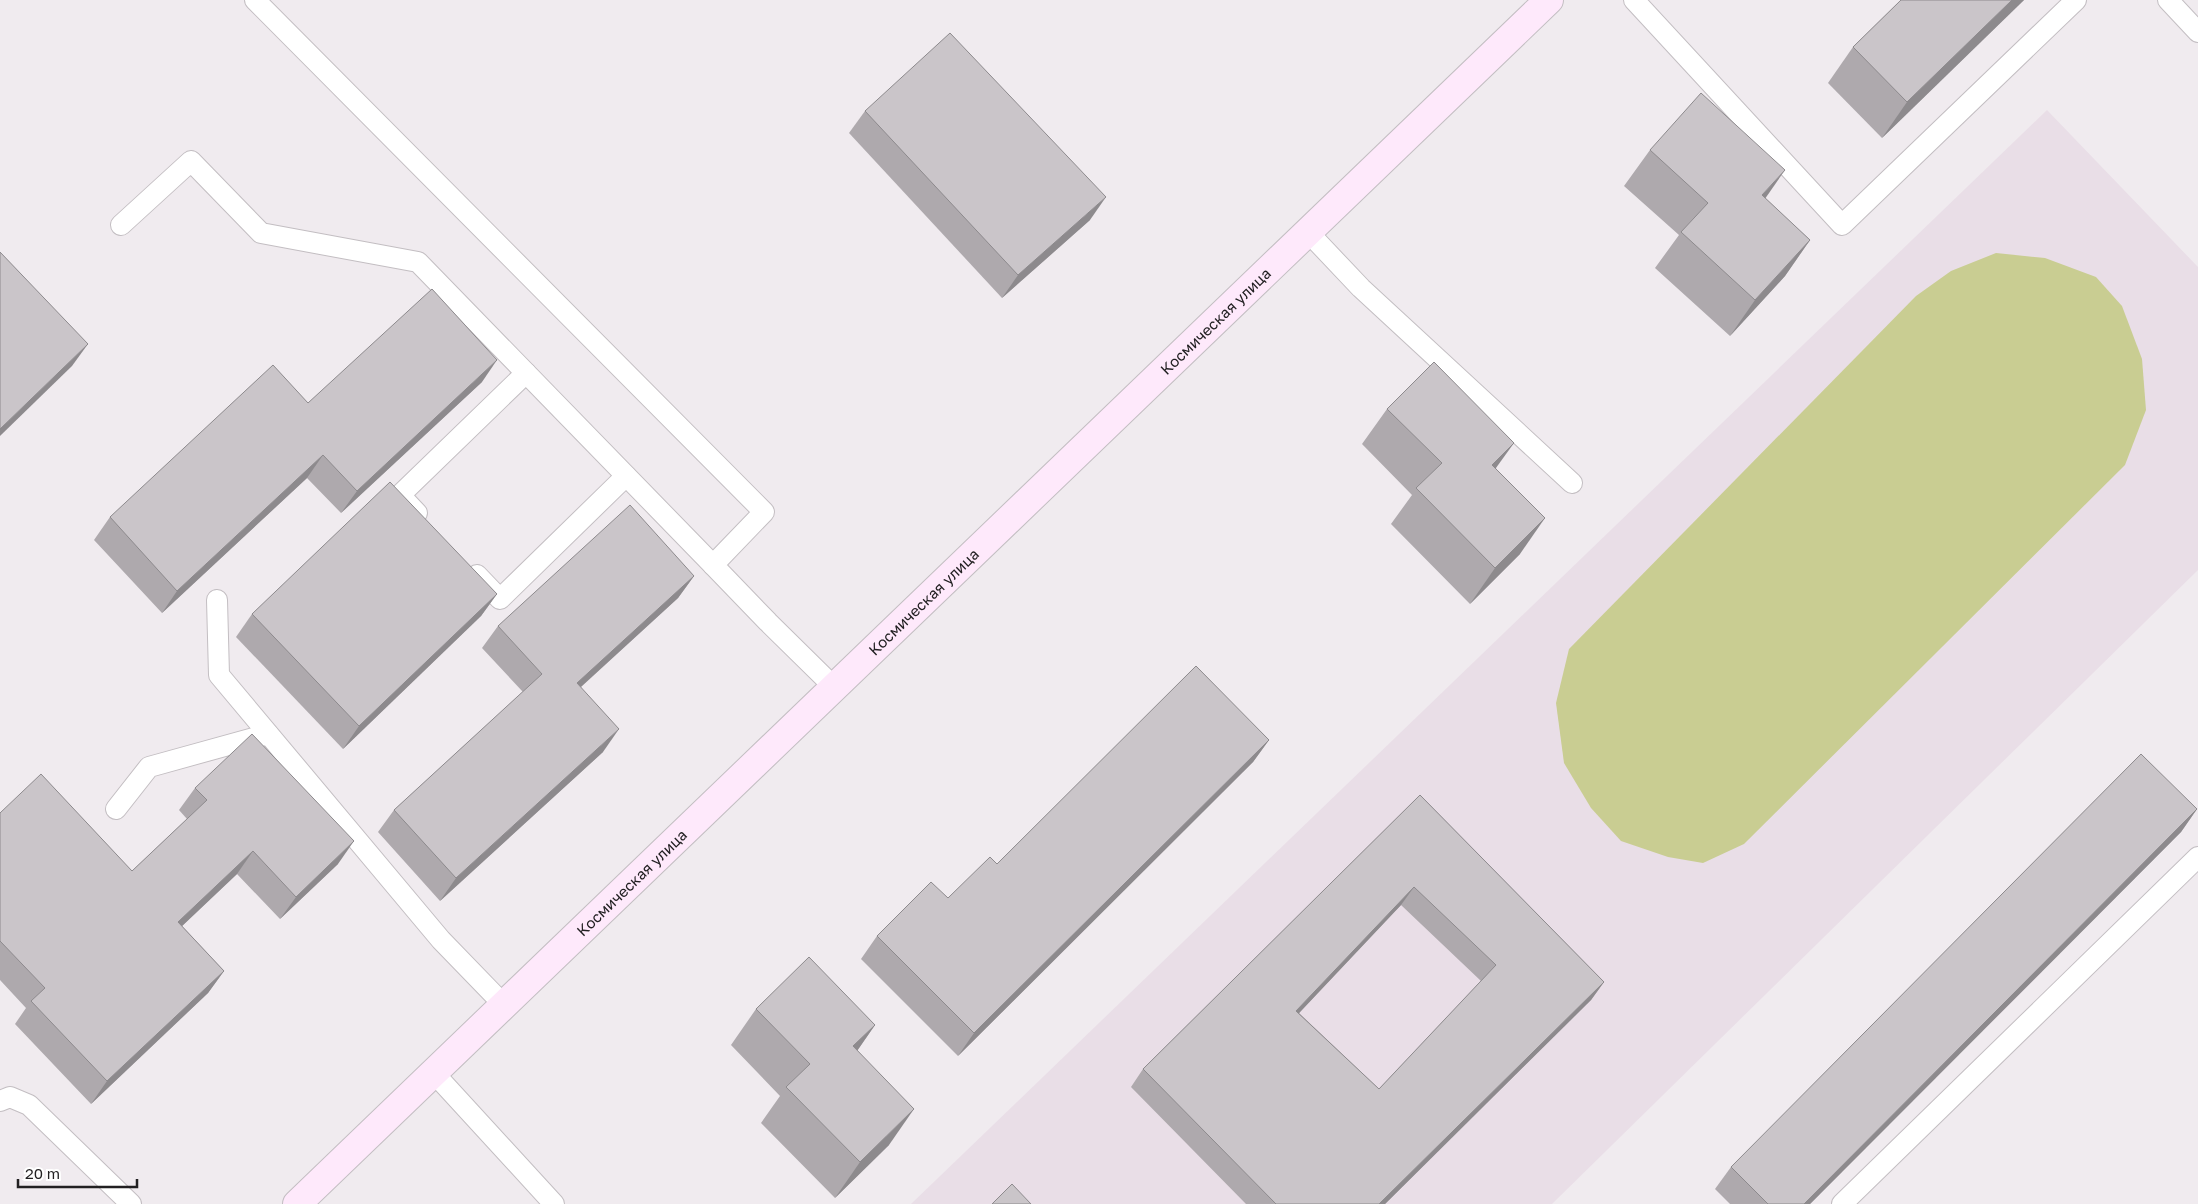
<svg xmlns="http://www.w3.org/2000/svg" width="2198" height="1204" viewBox="0 0 2198 1204" font-family="'Golos Text',sans-serif">
  <style>
    .built { fill: #e9dee7 }
    .pitch { fill: #c9cd92 }
    .lines { fill: none; stroke-linecap: round; stroke-linejoin: round }
    .lane-casing { stroke: #c3bec2; stroke-width: 22 }
    .secondary-casing { stroke: #c3bec2; stroke-width: 30 }
    .lane { stroke: #fff; stroke-width: 20 }
    .secondary { stroke: #fee9fb; stroke-width: 28 }
    .wall { fill: #aea9ad; fill-rule: evenodd }
    .shaded-wall { fill: #8d8a8d }
    .building { fill: #cac5c9; stroke: #8d8a8d; fill-rule: evenodd }
    .labels { text-anchor: middle; dominant-baseline: central; stroke-width: 4.5; stroke-linejoin: round; paint-order: stroke }
    .street-label { font-size: 15px; fill: #222022; stroke: #fff }
  </style>
  <rect width="100%" height="100%" fill="#f0ebef"/>
  <polygon class="built" points="2047,110 2198,267 2198,570 1552,1204 911,1204"/>
  <polygon class="pitch" points="1996,253 2045,258 2096,277 2122,306 2142,359 2146,410 2125,465 1744,844 1703,863 1668,857 1621,841 1591,808 1564,763 1556,703 1569,649 1916,296 1951,271"/>
  <g class="lines">
    <g class="lane-casing">
      <g id="lane">
        <polyline points="255,0 764,512 713,565 768,622 834,687"/>
        <polyline points="1634,0 1842,225 2076,0"/>
        <polyline points="2168,0 2198,32"/>
        <polyline points="121,225 191,161 261,233 418,262 713,565"/>
        <polyline points="1307,231 1361,288 1572,483"/>
        <polyline points="417,513 400,495 526,373"/>
        <polyline points="477,575 500,599 626,476"/>
        <polyline points="217,600 219,675 441,940 504,1005"/>
        <polyline points="116,809 149,767 268,734"/>
        <polyline points="433,1072 554,1204"/>
        <polyline points="0,1101 10,1097 29,1105 131,1204"/>
        <polyline points="1842,1204 2198,857"/>
      </g>
    </g>
    <g class="secondary-casing">
      <g id="secondary">
        <path id="s1" d="M297 1204 1549 0"/>
      </g>
    </g>
    <use href="#lane" class="lane"/>
    <use href="#secondary" class="secondary"/>
  </g>
  <g class="wall">
    <polygon points="1901,0 2024,0 1882,138 1828,83 1853,47"/>
    <polygon points="865,111 1090,220 1002,298 849,133"/>
    <polygon points="1650,150 1765,198 1810,240 1785,276 1730,336 1655,268 1679,235 1624,186"/>
    <polygon points="482,382 341,513 307,478 162,613 94,540 110,517 308,403"/>
    <polygon points="1387,409 1496,468 1520,554 1470,604 1391,524 1412,495 1362,444"/>
    <polygon points="694,576 678,598 581,687 603,752 440,901 378,832 394,810 523,692 482,648 498,626"/>
    <polygon points="497,594 481,616 343,749 236,637 252,614"/>
    <polygon points="1269,740 1253,762 958,1056 861,959 877,936 948,898 997,864"/>
    <polygon points="195,788 338,864 280,919 237,874 182,926 224,971 208,993 91,1104 15,1024 26,1008 0,980 0,813 132,871 187,819 179,810"/>
    <path d="M1420 795 1604 982 1591 1000 1385 1204H1246L1131 1087 1143 1069ZM1401 905 1481 981 1379 1089 1299 1013Z"/>
    <polygon points="2197,809 2181,832 1810,1204 1730,1204 1715,1189 1731,1167"/>
    <polygon points="756,1009 875,1025 857,1051 889,1145 835,1198 761,1123 780,1096 731,1045"/>
  </g>
  <g class="shaded-wall">
    <polygon points="2012,0 2024,0 1882,138 1907,102"/>
    <polygon points="1785,170 1760,206 1762,195"/>
    <polygon points="1106,197 1090,220 1002,298 1018,275"/>
    <polygon points="1810,240 1785,276 1730,336 1755,300"/>
    <polygon points="88,344 72,366 0,436 0,429"/>
    <polygon points="497,360 482,382 341,513 357,491"/>
    <polygon points="1514,443 1488,479 1492,465"/>
    <polygon points="323,455 307,478 162,613 177,591"/>
    <polygon points="1545,518 1520,554 1470,604 1495,568"/>
    <polygon points="694,576 678,598 561,705 577,683"/>
    <polygon points="497,594 481,616 343,749 359,726"/>
    <polygon points="619,729 603,752 440,901 456,878"/>
    <polygon points="1269,740 1253,762 958,1056 974,1033"/>
    <polygon points="2197,809 2181,832 1810,1204 1804,1204"/>
    <polygon points="354,841 338,864 280,919 296,897"/>
    <polygon points="253,851 237,874 162,945 178,922"/>
    <polygon points="1414,887 1401,905 1284,1029 1296,1011"/>
    <polygon points="224,971 208,993 91,1104 107,1081"/>
    <polygon points="1604,982 1591,1000 1385,1204 1379,1204"/>
    <polygon points="875,1025 850,1061 853,1046"/>
    <polygon points="914,1109 889,1145 835,1198 860,1162"/>
  </g>
  <g class="building">
    <polygon points="1901,0 2012,0 1907,102 1853,47"/>
    <polygon points="950,33 1106,197 1018,275 865,111"/>
    <polygon points="1701,93 1785,170 1762,195 1810,240 1755,300 1681,232 1708,203 1650,150"/>
    <polygon points="0,252 88,344 0,429"/>
    <polygon points="432,289 497,360 357,491 323,455 177,591 110,517 273,365 308,403"/>
    <polygon points="1434,362 1514,443 1492,465 1545,518 1495,568 1416,488 1442,463 1387,409"/>
    <polygon points="390,482 497,594 359,726 252,614"/>
    <polygon points="630,505 694,576 577,683 619,729 456,878 394,810 542,674 498,626"/>
    <polygon points="1196,666 1269,740 974,1033 877,936 931,882 948,898 990,857 997,864"/>
    <polygon points="252,734 354,841 296,897 253,851 178,922 224,971 107,1081 31,1001 45,988 0,941 0,813 41,774 132,871 207,800 195,788"/>
    <polygon points="2141,754 2197,809 1804,1204 1768,1204 1731,1167"/>
    <path d="M1420 795 1604 982 1379 1204H1276L1143 1069ZM1414 887 1496 965 1379 1089 1296 1011Z"/>
    <polygon points="809,957 875,1025 853,1046 914,1109 860,1162 786,1087 810,1064 756,1009"/>
    <polygon points="1012,1184 1031,1204 992,1204"/>
  </g>
  <g class="labels">
    <g class="street-label">
      <text stroke="none"><textPath href="#s1" startOffset="1274">Космическая улица</textPath></text>
      <text stroke="none"><textPath href="#s1" startOffset="869">Космическая улица</textPath></text>
      <text stroke="none"><textPath href="#s1" startOffset="464">Космическая улица</textPath></text>
    </g>
  </g>
  <path d="M18 1179v8h119v-8" fill="none" stroke="#222022" stroke-width="2.5"/>
  <text x="25" y="1179" font-size="15" fill="#222022" stroke="#ffffff" stroke-width="4" paint-order="stroke">20 m</text>
</svg>
